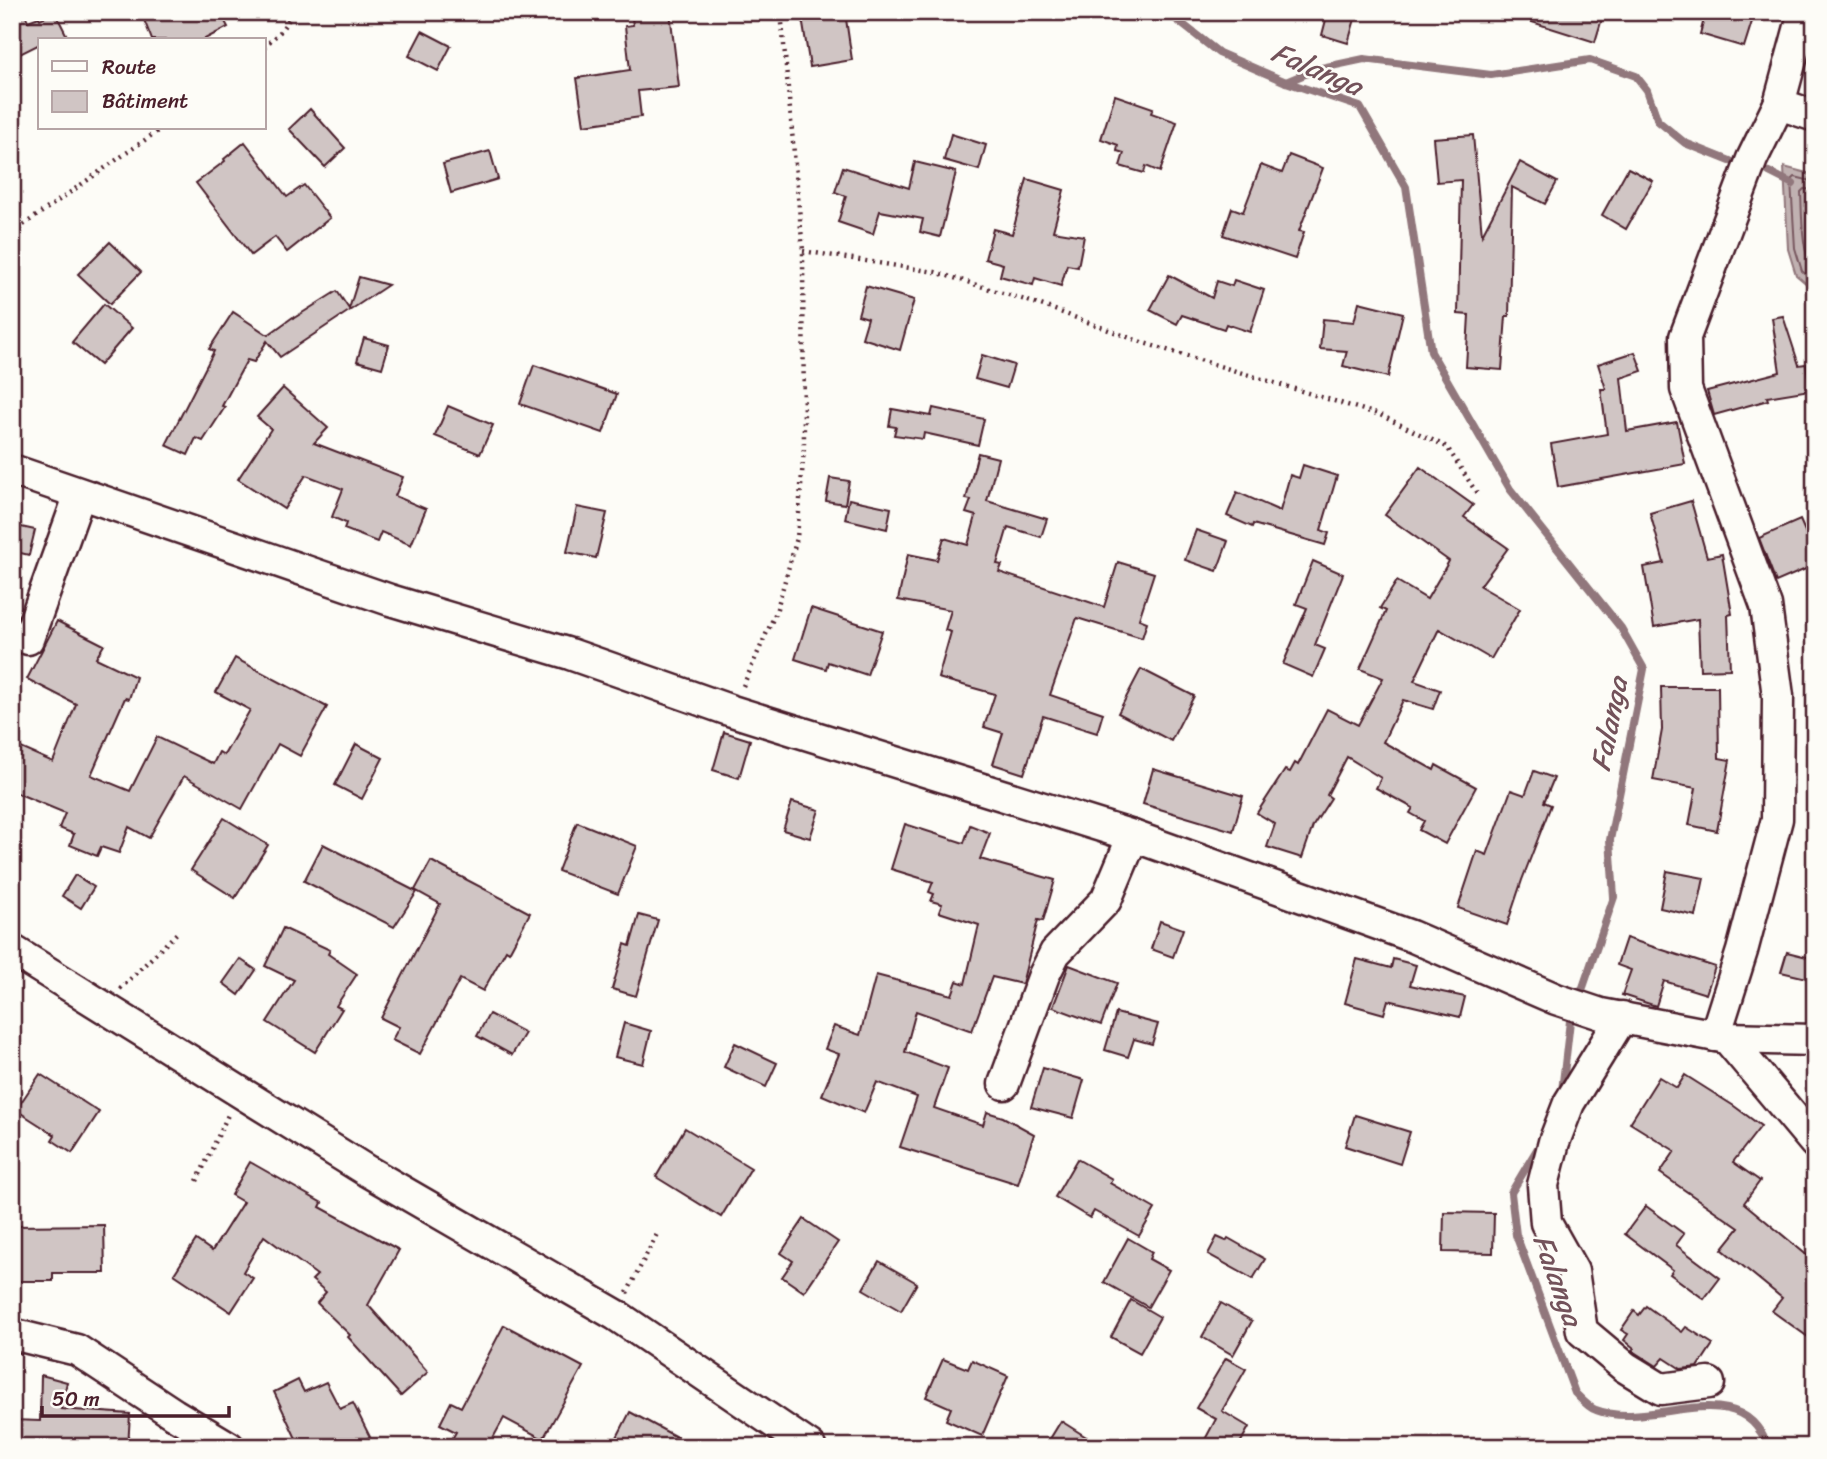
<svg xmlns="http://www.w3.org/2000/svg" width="1827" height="1459" viewBox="0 0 1827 1459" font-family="Sriracha,sans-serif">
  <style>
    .water { fill: #c0b1b1; stroke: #91777b; stroke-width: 2 }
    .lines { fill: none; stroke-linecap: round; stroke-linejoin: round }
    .shore { stroke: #795961; stroke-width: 2 }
    .stream { stroke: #91777b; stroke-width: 8 }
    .building { fill: #d0c5c4; stroke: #4a1f2b; stroke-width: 2 }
    .street-casing { stroke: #4a1f2b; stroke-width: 35 }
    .path { stroke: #4a1f2b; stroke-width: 4.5; stroke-dasharray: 2 5; stroke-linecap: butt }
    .street { stroke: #fdfcf7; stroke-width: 30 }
    .labels { text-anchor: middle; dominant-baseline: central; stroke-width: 5; stroke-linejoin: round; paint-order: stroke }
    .water-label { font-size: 28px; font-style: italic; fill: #73525a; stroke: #fdfcf7 }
  </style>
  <rect width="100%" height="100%" fill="#fdfcf7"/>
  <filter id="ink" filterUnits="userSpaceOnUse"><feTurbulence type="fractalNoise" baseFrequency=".0143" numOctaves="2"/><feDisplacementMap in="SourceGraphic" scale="14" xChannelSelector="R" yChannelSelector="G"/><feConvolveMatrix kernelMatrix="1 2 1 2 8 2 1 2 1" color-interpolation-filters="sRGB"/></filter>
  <g filter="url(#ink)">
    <polygon class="water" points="1784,167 1815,175 1815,291 1796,275 1788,249"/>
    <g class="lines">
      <g class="shore">
        <polyline points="1815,182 1795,177 1791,181 1795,248 1802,271 1815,282"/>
        <path d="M1815 190 1804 189 1801 192C1802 211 1801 259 1815 270"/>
      </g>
      <g class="stream">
        <polyline points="1167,12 1219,53 1286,82 1360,107 1406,187 1431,352 1510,489 1621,628 1644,669 1610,840 1614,897 1579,999"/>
        <polyline points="1286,82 1317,69 1364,59 1491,75 1590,60 1636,76 1647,90 1658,121 1685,143 1730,161"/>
        <polyline points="1769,172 1793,184"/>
        <polyline points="1562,1091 1570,1021 1574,1011"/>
        <path d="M1542 1141 1511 1193 1516 1235 1575 1393C1581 1399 1589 1408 1596 1410 1652 1432 1740 1370 1768 1447"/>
      </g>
    </g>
    <g class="building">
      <polygon points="12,12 24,12 28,21 39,17 40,19 55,12 69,40 40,40 40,44 12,58"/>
      <polygon points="141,12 220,12 228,27 203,40 152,40"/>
      <polygon points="631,12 670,12 679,87 638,91 641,117 584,125 577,78 630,70 625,26 633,25"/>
      <polygon points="801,12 845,12 852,60 810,67"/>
      <polygon points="1328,12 1357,12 1348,43 1322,35"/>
      <polygon points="1516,12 1604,12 1595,42 1516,17"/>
      <polygon points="1706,12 1755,12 1744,47 1700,34"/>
      <polygon points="422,31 451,46 438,71 409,56"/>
      <polygon points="1115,95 1153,108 1151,113 1177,122 1160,172 1146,166 1144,173 1120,166 1124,153 1117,151 1118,145 1101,139"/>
      <polygon points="310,109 345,148 325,167 289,129"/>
      <polygon points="951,134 986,145 979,170 944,160"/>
      <polygon points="1473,135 1482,235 1520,162 1557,182 1545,204 1512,187 1509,316 1506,316 1502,370 1466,367 1469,315 1458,314 1461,180 1437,182 1433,138"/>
      <polygon points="245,142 287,197 304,185 330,218 287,252 275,237 251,255 196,183 225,161 224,159"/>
      <polygon points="490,151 498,179 451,193 443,164"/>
      <polygon points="1289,155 1323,168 1299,231 1304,232 1295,259 1223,235 1232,208 1243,212 1261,165 1282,173"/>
      <polygon points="915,162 956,172 940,237 920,232 923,219 880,211 873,234 838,222 846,196 835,192 843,167 909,188"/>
      <polygon points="1628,168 1653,181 1626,229 1602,215"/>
      <polygon points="1027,179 1064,190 1053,231 1084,236 1078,267 1067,265 1061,286 1035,278 1033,285 1000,276 1003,264 985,259 993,229 1012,234"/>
      <polygon points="110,242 141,272 110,304 78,274"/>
      <polygon points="1169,275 1212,298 1217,281 1232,286 1234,280 1264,290 1250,332 1226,324 1224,329 1182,315 1177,324 1150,310"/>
      <polygon points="359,277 388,285 280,357 267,341 254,362 247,360 222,406 225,407 203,441 196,438 188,455 166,445 214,351 209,349 233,312 268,335 293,317 294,318 337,291 349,309"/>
      <polygon points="866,286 914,300 900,350 862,338 868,318 858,315"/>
      <polygon points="1359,302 1403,313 1388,377 1343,366 1347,351 1320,349 1323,319 1354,322"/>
      <polygon points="104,304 132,328 100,365 72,342"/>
      <polygon points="1783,316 1799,365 1806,364 1810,390 1767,397 1768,400 1714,415 1707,391 1780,372 1772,318"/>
      <polygon points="364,338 389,345 382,368 357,361"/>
      <polygon points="1635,352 1642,371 1621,378 1627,431 1677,422 1685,464 1558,487 1551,444 1607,434 1601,389 1606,389 1598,364"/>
      <polygon points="982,355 1014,365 1007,388 975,379"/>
      <polygon points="534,365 617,394 603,433 520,404"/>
      <polygon points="283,388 328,428 314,443 403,477 395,496 426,509 411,545 381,532 377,542 344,529 346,523 332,517 343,489 306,475 284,509 238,479 271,429 257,417"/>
      <polygon points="448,406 493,425 480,454 435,436"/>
      <polygon points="933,408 984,419 978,445 924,433 923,439 894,435 896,427 889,426 892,409 931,416"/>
      <polygon points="978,453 998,458 987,501 1047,519 1041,537 1008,527 997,564 1002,565 999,572 1104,607 1118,562 1154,573 1139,619 1147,622 1142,638 1077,618 1050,695 1103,713 1097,733 1043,716 1024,774 993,764 1003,733 984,727 995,694 938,678 951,632 945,630 951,610 898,600 908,554 937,560 944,538 968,545 976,516 966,513 971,500 966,499"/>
      <polygon points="1303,465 1337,476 1321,530 1329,533 1325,545 1253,524 1252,527 1227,516 1237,492 1280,511 1290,475 1299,478"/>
      <polygon points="1420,467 1473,505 1464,517 1508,548 1480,586 1520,609 1491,659 1439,629 1414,681 1440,690 1433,709 1403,700 1383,742 1434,770 1436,765 1476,787 1445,844 1419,830 1424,821 1410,813 1413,808 1376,788 1381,778 1347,757 1327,795 1331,798 1313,826 1302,858 1267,847 1275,824 1257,813 1285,770 1290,772 1295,763 1298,765 1327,709 1358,725 1383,678 1360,669 1386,611 1380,608 1397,581 1427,599 1449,561 1385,515"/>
      <polygon points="830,478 849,481 845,504 826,501"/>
      <polygon points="849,499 891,508 887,529 845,519"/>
      <polygon points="1691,501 1707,557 1722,554 1732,614 1728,615 1730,669 1700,670 1698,619 1654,627 1644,567 1664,563 1650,513"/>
      <polygon points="577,507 607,513 596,558 567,552"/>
      <polygon points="1800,520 1815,554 1815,565 1776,582 1759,538"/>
      <polygon points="12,525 35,530 29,555 12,551"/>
      <polygon points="1196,530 1228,541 1217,571 1185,560"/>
      <polygon points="1313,561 1343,574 1315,645 1325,649 1313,677 1283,664 1307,608 1296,604"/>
      <polygon points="811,608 882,631 867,675 828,662 826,669 795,659"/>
      <polygon points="57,621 104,645 96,658 136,677 129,699 125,698 91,775 130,791 157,737 213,764 219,752 224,755 250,710 216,692 235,658 327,707 300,756 278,744 242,809 184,776 149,838 129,827 119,853 101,847 97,856 70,845 74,834 59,828 65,813 12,791 12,744 53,762 76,704 27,679"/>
      <polygon points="1141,669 1194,696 1171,741 1118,713"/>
      <polygon points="1661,687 1718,687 1719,758 1730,760 1717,831 1689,825 1696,788 1653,780 1662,730"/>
      <polygon points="724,732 750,740 739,778 713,770"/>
      <polygon points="356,744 383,758 362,799 335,785"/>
      <polygon points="1153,769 1243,796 1233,831 1143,804"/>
      <polygon points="1534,771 1554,778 1544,802 1551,805 1522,880 1507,925 1458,908 1477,851 1487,855 1511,790 1525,795"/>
      <polygon points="792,802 819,810 810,838 783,830"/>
      <polygon points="224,818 268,845 235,898 191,870"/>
      <polygon points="577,822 637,846 618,894 558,871"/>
      <polygon points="905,824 964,843 970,825 990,833 980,859 1055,880 1043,921 1038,920 1022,984 992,977 972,1031 916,1011 905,1052 948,1068 934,1108 983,1125 987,1112 1003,1117 1034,1134 1018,1184 900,1147 917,1097 877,1082 864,1113 822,1095 839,1054 825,1049 834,1026 860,1035 876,975 952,995 957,981 965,984 979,925 939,912 942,904 931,901 934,894 929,892 933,882 891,869"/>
      <polygon points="323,844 417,892 394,927 304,881"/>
      <polygon points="431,861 530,913 509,952 506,950 483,991 460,979 420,1054 392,1040 399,1027 381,1018 440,904 415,890"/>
      <polygon points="1667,871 1704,878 1696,916 1660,908"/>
      <polygon points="75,875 94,887 81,908 62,896"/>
      <polygon points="639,915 658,920 636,996 612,989 625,944 630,946"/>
      <polygon points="1160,921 1183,929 1173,957 1151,949"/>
      <polygon points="283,928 330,950 328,954 357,974 336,1006 342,1009 315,1052 267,1022 294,980 265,966"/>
      <polygon points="1626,938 1715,967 1706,994 1664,981 1656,1006 1622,995 1631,970 1617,965"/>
      <polygon points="1787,952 1815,959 1815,980 1781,972"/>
      <polygon points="240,959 256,970 239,995 223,983"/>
      <polygon points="1357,959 1391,968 1393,959 1416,965 1410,985 1465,997 1460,1017 1388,1000 1384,1014 1345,1003"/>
      <polygon points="1069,965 1117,983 1101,1025 1053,1007"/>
      <polygon points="1116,1013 1158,1024 1152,1044 1134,1039 1128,1057 1105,1050"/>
      <polygon points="489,1014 525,1033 512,1055 477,1036"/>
      <polygon points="624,1023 651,1031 643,1064 615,1057"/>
      <polygon points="735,1043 777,1063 766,1087 724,1067"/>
      <polygon points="1043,1068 1084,1080 1073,1118 1031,1107"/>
      <polygon points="40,1074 99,1112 72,1153 52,1140 55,1135 16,1110"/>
      <polygon points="1685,1075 1734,1106 1761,1126 1733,1162 1760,1181 1744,1203 1815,1262 1815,1342 1772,1311 1782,1298 1722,1249 1739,1228 1660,1173 1675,1151 1630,1123 1659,1077 1677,1088"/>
      <polygon points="1355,1115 1410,1132 1400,1164 1345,1146"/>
      <polygon points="685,1128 751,1168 721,1217 656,1177"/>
      <polygon points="1077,1159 1112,1179 1110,1183 1155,1209 1139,1236 1094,1211 1090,1218 1055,1197"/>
      <polygon points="250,1162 322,1203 320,1207 399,1250 368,1305 428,1372 401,1396 348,1337 350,1335 317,1303 326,1292 312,1280 317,1275 264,1236 243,1272 253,1278 231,1312 174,1274 196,1240 212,1251 243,1202 231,1195"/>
      <polygon points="1646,1206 1684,1234 1676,1245 1720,1278 1704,1299 1670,1274 1673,1270 1625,1234"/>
      <polygon points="1444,1212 1494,1213 1493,1253 1443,1252"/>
      <polygon points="804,1219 838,1242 804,1292 782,1277 793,1261 781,1253"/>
      <polygon points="104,1225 105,1273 53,1273 53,1281 18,1281 18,1272 12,1272 12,1226"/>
      <polygon points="1217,1237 1226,1241 1228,1238 1265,1259 1253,1279 1208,1254"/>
      <polygon points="1128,1238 1152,1252 1149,1259 1169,1270 1148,1307 1104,1282"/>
      <polygon points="879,1261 917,1283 901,1311 863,1289"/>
      <polygon points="1131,1300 1160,1317 1140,1353 1111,1337"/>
      <polygon points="1221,1303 1252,1321 1233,1355 1202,1337"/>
      <polygon points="1646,1306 1682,1332 1686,1327 1713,1344 1698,1367 1681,1369 1664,1358 1657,1366 1632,1350 1634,1348 1624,1340 1628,1334 1621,1330 1634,1311 1639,1315"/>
      <polygon points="504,1325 583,1367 543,1439 504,1418 488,1447 467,1447 452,1439 456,1432 440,1424 451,1402 461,1407"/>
      <polygon points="1226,1358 1246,1369 1222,1411 1249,1427 1238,1447 1201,1447 1216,1419 1196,1408"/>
      <polygon points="943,1359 968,1369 972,1360 1008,1376 982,1436 946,1420 951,1408 926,1397"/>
      <polygon points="41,1375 67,1382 61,1409 130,1414 128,1447 12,1447 12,1420 40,1421"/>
      <polygon points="298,1380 304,1392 326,1382 340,1409 353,1403 370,1437 351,1447 300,1447 274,1392"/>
      <polygon points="630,1412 695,1447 612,1447"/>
      <polygon points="1061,1421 1102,1447 1045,1447"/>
    </g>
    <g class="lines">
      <g class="street-casing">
        <g id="street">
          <polyline points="1779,104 1815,116"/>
          <polyline points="12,470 390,600 570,654 732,711 1133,836 1411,936 1556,999 1601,1014 1727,1038 1815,1040"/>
          <polyline points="28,639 80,494"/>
          <polyline points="12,950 367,1171 616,1315 810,1447"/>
          <polyline points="1622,1017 1569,1103 1554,1142 1543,1185 1546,1223 1573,1271 1582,1331 1625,1367 1661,1389 1709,1383"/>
          <polyline points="1715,1036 1742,951 1777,819 1778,696 1766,606 1686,389 1685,337 1752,159 1779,104 1804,12"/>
          <polyline points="1727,1038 1815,1143"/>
          <polyline points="1004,1084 1044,975 1055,953 1106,900 1133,836"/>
          <polyline points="12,1334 77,1350 174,1414 229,1447"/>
        </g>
      </g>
      <g class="path">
        <polyline points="264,47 280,32 294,12"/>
        <polyline points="12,233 162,128"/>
        <polyline points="803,251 935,272 1041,305 1144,343 1380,415 1447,447 1478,495"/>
        <polyline points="743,686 776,612 797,538 804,448 803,251 781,12"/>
        <polyline points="120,989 179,931"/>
        <polyline points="197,1181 228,1115"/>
        <polyline points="627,1293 658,1232"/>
      </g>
      <use href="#street" class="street"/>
    </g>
  </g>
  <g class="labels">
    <g class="water-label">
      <text transform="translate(1317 69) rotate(23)">Falanga</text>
      <text transform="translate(1609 724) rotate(-79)">Falanga</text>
      <text transform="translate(1558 1280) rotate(70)">Falanga</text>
    </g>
  </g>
  <rect width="1827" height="1459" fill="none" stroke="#fdfcf7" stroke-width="42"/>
  <rect x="21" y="21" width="1785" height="1417" fill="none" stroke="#4a1f2b" stroke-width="2.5" filter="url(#ink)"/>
  <rect x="38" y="38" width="228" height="91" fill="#fdfcf7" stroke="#b5a4a5" stroke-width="2"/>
  <rect x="52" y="61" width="35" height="10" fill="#fdfcf7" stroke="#b5a4a5" stroke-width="2"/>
  <text x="102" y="74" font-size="21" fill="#4a1f2b">Route</text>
  <rect x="52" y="91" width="35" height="21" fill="#d0c5c4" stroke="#b5a4a5" stroke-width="2"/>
  <text x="102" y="108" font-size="21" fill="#4a1f2b">Bâtiment</text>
  <path d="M42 1406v10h187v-10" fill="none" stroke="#4a1f2b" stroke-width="3.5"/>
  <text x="52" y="1406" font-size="21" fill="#4a1f2b" stroke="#fdfcf7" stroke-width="5" paint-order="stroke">50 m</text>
</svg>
